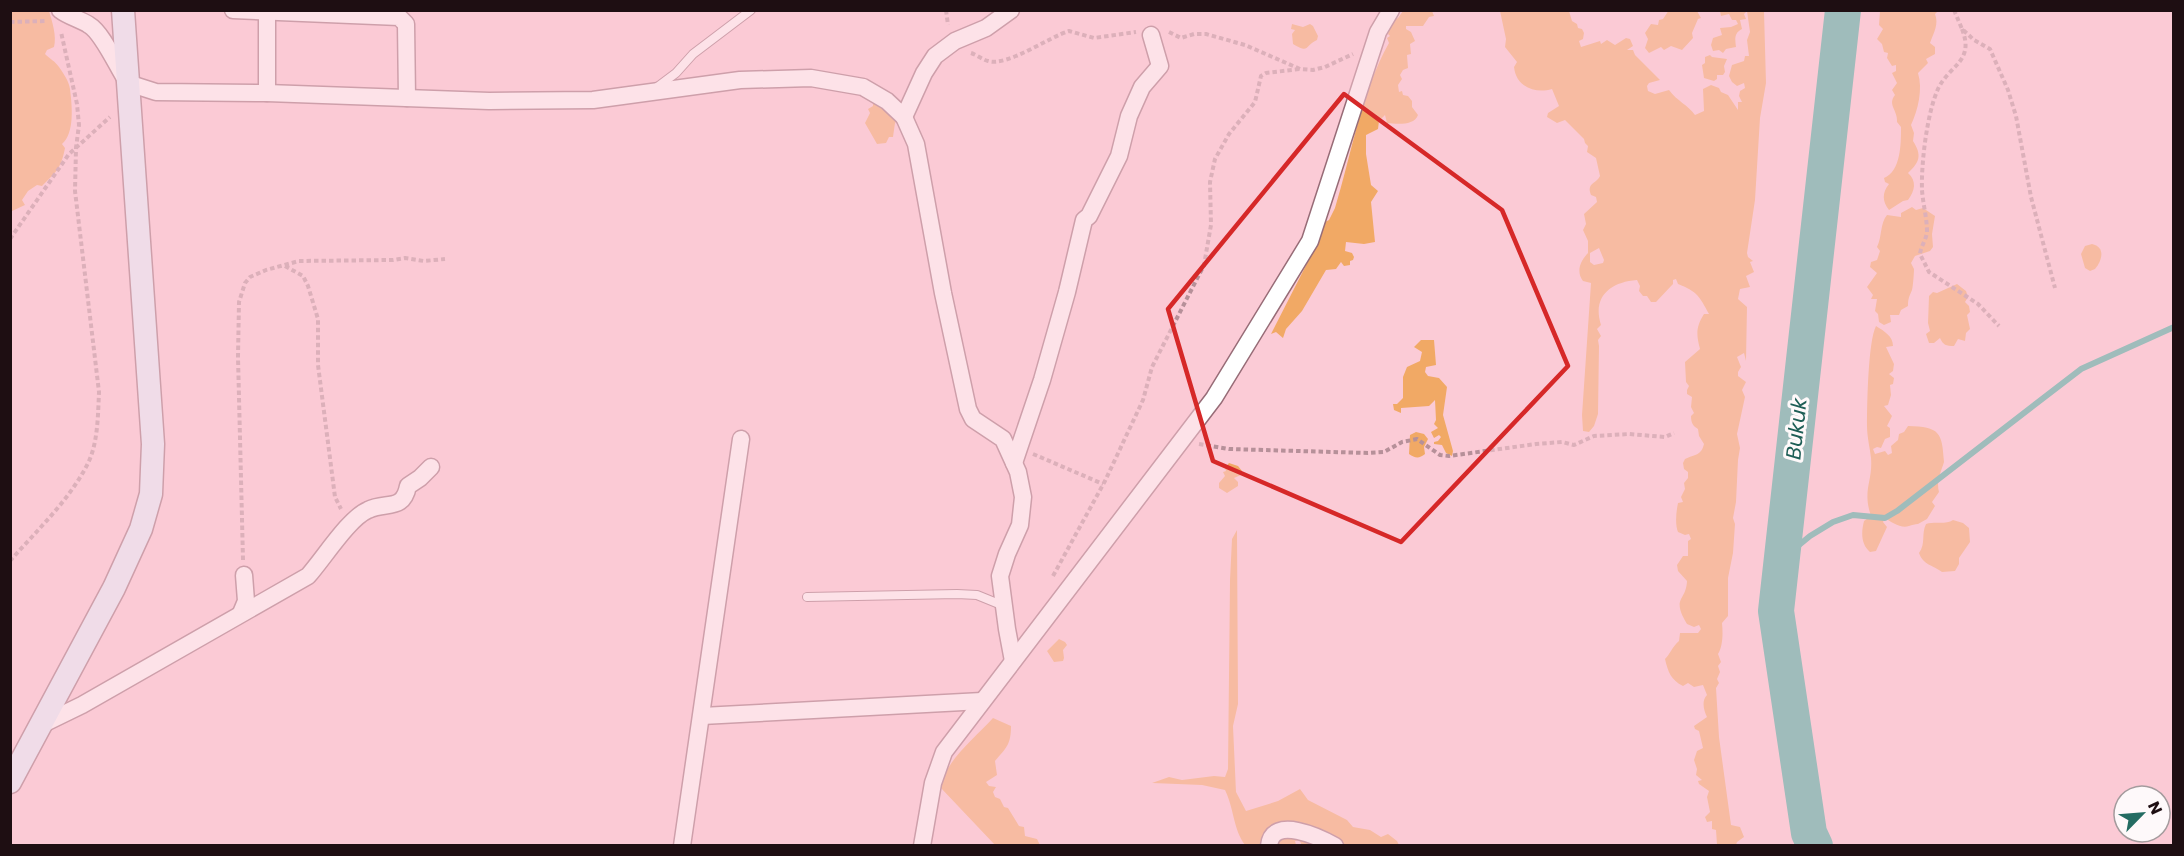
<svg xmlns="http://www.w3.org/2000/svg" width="2184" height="856" viewBox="0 0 2184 856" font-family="Poppins,sans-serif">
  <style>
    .green { fill: #f1a965; fill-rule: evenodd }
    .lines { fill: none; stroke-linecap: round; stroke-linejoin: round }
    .stream { stroke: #2faa9b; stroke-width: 6 }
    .river { stroke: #2faa9b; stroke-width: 36 }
    .lane-casing { stroke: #976c77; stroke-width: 10 }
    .street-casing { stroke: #976c77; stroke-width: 19 }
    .secondary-casing { stroke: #976c77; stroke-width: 25 }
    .path { stroke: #b69099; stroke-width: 4; stroke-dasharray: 4.5 3; stroke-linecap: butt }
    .lane { stroke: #fff; stroke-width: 8 }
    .street { stroke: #fff; stroke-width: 16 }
    .secondary { stroke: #e2f2ff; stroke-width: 22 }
    .marked { fill: none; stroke: #d62828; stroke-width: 4.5; stroke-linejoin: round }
    .labels { text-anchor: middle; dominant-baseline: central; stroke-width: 6; stroke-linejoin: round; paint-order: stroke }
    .water-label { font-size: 21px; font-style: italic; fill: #1e5e56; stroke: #fef9fa }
  </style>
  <rect width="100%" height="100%" fill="#fbcbd6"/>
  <g class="green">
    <polygon points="1669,10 1697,11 1701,18 1698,19 1692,33 1693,38 1682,50 1671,46 1664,50 1661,47 1649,53 1645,48 1648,39 1645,33 1651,24 1658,25 1659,20 1663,19"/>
    <path d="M10 11H49C52 21 57 36 54 47L47 50 45 54C50 59 55 61 59 67 63 73 69 81 70 89 72 105 75 133 62 144L65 148C61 169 56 172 42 186L37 185 28 191 22 200 25 205 12 211Z"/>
    <path d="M1403 11H1432L1434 16 1429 17 1423 26H1406V29L1411 32 1415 41 1410 44 1411 54 1407 55 1408 68 1403 70 1400 75 1402 79 1398 85 1399 92 1402 91 1403 95 1408 96 1412 101V107L1418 115C1414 126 1397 124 1387 123L1385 115 1379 121 1378 129 1366 135V154L1371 185 1378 191 1371 202 1375 242 1364 244 1346 242 1345 251 1352 253 1354 257 1353 260 1350 261V265L1344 266 1341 262 1336 269 1326 270 1302 311 1286 329 1283 338 1276 332 1271 334 1322 234 1321 230 1325 222 1329 220 1335 208C1351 156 1362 90 1389 43L1387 38 1390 36 1388 34 1392 21 1398 18Z"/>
    <path d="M1500 11H1569L1572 21 1577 24 1578 28 1582 29 1584 33 1583 39 1579 41 1581 47 1600 41 1601 44 1607 40 1615 45 1626 38 1630 39 1633 46 1627 50H1633L1635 55 1660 80 1649 83 1647 86 1648 91 1655 94 1669 90C1677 101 1688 105 1695 115L1704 111 1703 89 1711 85 1719 88 1721 92 1728 95 1738 110V102H1742L1739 96 1740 91 1745 88 1744 83 1737 86 1732 82 1729 76 1732 65 1744 61 1745 56H1749L1747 40 1750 32 1747 11 1744 14 1746 19 1740 20 1742 29C1734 33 1735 39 1736 47L1726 49 1723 53 1719 50 1713 51 1711 45 1713 38 1722 35 1720 28 1731 27 1738 24 1736 20H1732L1729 14 1721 16 1720 11H1764L1766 83 1760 118 1755 200 1747 253 1748 257 1753 261 1750 262 1754 272 1746 276 1750 287 1740 289 1738 299 1747 307 1746 361 1744 353 1737 357 1741 367 1738 372V376L1746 382 1742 390 1745 397 1737 434 1740 448 1738 460 1736 502 1733 518 1735 524 1733 553 1728 578V616L1722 623C1723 633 1723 646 1718 654L1721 662 1718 666 1720 672 1717 679 1719 683 1716 688 1719 737 1731 825 1740 827 1744 837 1737 842 1736 845H1717L1716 830 1712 829V821L1707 822 1705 817 1710 812 1707 797 1709 791 1699 784 1698 781 1702 780 1696 775 1697 769 1694 760 1697 751 1703 748 1699 731 1695 729 1694 726 1707 717C1704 711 1701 701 1707 695L1703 685 1694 687 1688 683 1683 686C1671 680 1668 672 1665 659 1670 654 1672 647 1679 641L1680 633H1698L1701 629 1699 625 1694 627 1687 624C1671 597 1686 602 1687 581L1678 571 1677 565 1683 556H1688V541L1691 539 1689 534 1685 535 1678 532C1675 525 1676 512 1678 503L1683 502 1681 497 1685 489 1684 483 1688 478V472L1684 469 1683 463 1685 459C1695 454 1701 456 1704 444L1699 436 1698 429C1693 426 1691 423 1691 416L1694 413 1691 407 1692 397 1687 394V390L1689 386 1686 382 1685 362 1700 349C1696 334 1696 327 1704 314H1709C1699 296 1698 292 1678 284L1676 279 1673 280V284L1656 302H1651L1647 296H1643L1639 291 1640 286 1637 280C1610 282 1592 297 1601 325L1597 329 1601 336 1598 340 1599 346 1598 414 1594 426 1589 432 1583 431 1582 415 1591 283 1583 281C1576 272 1580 261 1588 253V241L1583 230 1586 224 1584 214 1597 202 1596 197 1591 195C1586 183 1596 184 1600 176L1596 158 1587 152 1588 146 1585 143 1584 139 1565 120 1557 123 1547 117 1548 113 1559 106 1552 89C1535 94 1516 87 1514 67L1517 62 1505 47 1506 39ZM1599 248 1604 260 1603 263 1594 265 1590 262V253Z"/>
    <path d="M1880 11H1938L1935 14C1939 24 1934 32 1930 43L1935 47V54L1926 59 1928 63 1918 73C1923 89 1918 110 1911 125L1914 133 1913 141C1922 155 1920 162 1908 173 1917 181 1915 191 1908 200L1903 201 1889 210C1882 201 1882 193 1889 184L1885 182 1884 178C1901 171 1901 144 1901 127L1897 122C1898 110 1887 105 1895 95L1892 90 1897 83 1892 73 1896 71V65L1892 66 1887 58 1888 53 1884 52 1882 44 1877 39 1883 29 1879 25Z"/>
    <path d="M1292 24 1303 27 1310 24 1313 26 1318 36 1317 40C1304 46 1310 54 1293 44L1292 34 1295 30 1291 29Z"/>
    <polygon points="1710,55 1712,57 1727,59 1724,66 1725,72 1723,75 1717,75 1717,79 1714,81 1704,78 1702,65 1705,63 1705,57"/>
    <polygon points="878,101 898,119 895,123 893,137 889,137 886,143 877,144 865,123 870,113 868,109 873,106 873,102"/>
    <path d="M1912 207 1916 210 1923 208 1935 216 1932 234 1933 247 1930 251 1915 256 1911 263 1914 269C1914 273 1913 287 1912 290 1909 297 1908 299 1908 306L1901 310 1899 315H1890L1891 322 1884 325 1879 322 1878 314 1875 311 1877 299H1871L1873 295 1867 287 1877 273 1870 267 1871 262 1877 260 1880 251 1877 247C1882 237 1880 223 1887 215L1901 217V213Z"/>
    <path d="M2092 244C2106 247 2102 261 2095 269L2090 271 2085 268 2081 254 2085 246Z"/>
    <path d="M1957 284 1966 291 1968 297 1965 302 1969 306 1970 312 1967 315 1970 329 1966 333 1965 341 1958 339 1954 346C1946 346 1943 345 1940 338L1934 343H1929L1926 334 1930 331 1928 323 1929 296 1933 292 1937 293Z"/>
    <path d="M1876 326C1884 331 1893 336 1893 346L1886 347 1894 364 1893 371 1889 374 1894 378 1893 384 1890 385 1891 395 1888 405 1884 406 1892 416 1887 426 1890 428V437L1885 439 1881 448 1877 447 1873 449 1875 454 1885 451 1888 455 1892 453 1891 446 1898 440 1899 434 1904 432 1908 426C1940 427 1942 432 1944 462 1941 472 1936 481 1939 492L1932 502 1935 506 1927 519 1918 524C1915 524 1912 525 1909 526 1901 529 1891 522 1885 518L1883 522 1887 527 1876 551 1870 552C1861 544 1861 533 1864 521L1871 516C1862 490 1873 481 1871 458 1870 448 1867 437 1867 426 1867 406 1868 341 1876 326Z"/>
    <polygon points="1421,340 1434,340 1436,365 1426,367 1425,372 1428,376 1439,378 1447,387 1443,415 1453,451 1452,456 1446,453 1442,445 1434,444 1434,442 1438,441 1441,437 1439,435 1434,438 1431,432 1438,428 1434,424 1436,420 1435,400 1429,406 1401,408 1401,413 1394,410 1393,404 1397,404 1403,398 1403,377 1407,367 1420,361 1422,352 1414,347"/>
    <path d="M1416 432 1424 434 1428 439 1424 447 1425 454C1419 459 1415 458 1409 454L1410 435Z"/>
    <polygon points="1229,463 1238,466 1242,471 1241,475 1234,478 1238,482 1238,486 1227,493 1219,488 1219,483 1225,476 1223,472 1226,471 1225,468"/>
    <path d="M1953 520 1963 523 1969 528 1970 542 1959 558V564L1955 571 1942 572C1933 565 1923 565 1919 553 1926 544 1921 534 1926 524 1935 521 1946 525 1953 520Z"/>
    <path d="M1237 530 1238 704 1233 726 1236 792 1246 811 1278 801 1300 789 1308 800 1347 820 1353 827 1370 830 1381 837 1388 834 1397 841 1399 845H1302L1299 840 1295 841 1296 845H1245C1233 829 1234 808 1225 790L1202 785 1152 783 1169 777 1182 780 1214 776 1225 777 1228 769 1230 580 1232 539Z"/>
    <polygon points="1059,639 1065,642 1067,645 1063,650 1064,658 1063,661 1054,662 1047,651"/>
    <path d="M993 718 1011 726C1011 745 1006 748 995 761L997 775 986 782 989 786 996 787 993 792 995 797 1000 799 1004 807 1008 808 1019 826 1024 827 1025 836 1037 839 1040 845H995L940 787C947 759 974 739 993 718Z"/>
  </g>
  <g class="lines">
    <polyline class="stream" points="1782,559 1810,536 1833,522 1853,515 1885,518 1897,511 2081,369 2174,327"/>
    <polyline class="river" points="1815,846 1809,833 1776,611 1843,10"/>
    <g class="lane-casing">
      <g id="lane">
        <polyline points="656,88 676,73 693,54 751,10"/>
        <polyline points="807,597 957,594 977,595 1004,606"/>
      </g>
    </g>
    <g class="street-casing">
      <g id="street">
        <path d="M60 10C69 17 80 19 89 25 103 33 118 69 128 83L156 92 267 93 489 101 593 100 740 80 811 78 863 87 887 101 904 117 924 73 935 56 955 41 986 28 1011 10"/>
        <polyline points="233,10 399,17 406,24 407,98"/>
        <polyline points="267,10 267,93"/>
        <polyline points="904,117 916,144 943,293 968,409 973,419 1003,439 1018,472 1023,497 1020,525 1007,554 1000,576 1007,629 1013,661"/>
        <polyline points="1014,463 1042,380 1067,292 1084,220 1089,216 1119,156 1129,116 1142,87 1160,66 1151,35"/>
        <polyline points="241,613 246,601 244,575"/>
        <polyline points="702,716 982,701"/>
        <path d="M43 724 82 705 308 576C324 558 349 518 368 510 386 501 403 512 408 486L420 478 431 467"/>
        <polyline points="682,846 741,439"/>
        <polyline points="922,846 933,783 944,752 1214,398 1310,241 1378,32 1391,10"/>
        <path d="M1269 846C1272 814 1321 838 1335 846"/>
      </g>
    </g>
    <g class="secondary-casing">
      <polyline id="secondary" points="10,782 114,588 141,529 151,494 153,444 123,10"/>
    </g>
    <g class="path">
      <polyline points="946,10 948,25"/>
      <polyline points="1954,10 1962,29 1974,40 1990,49 2008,90 2016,116 2031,197 2055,288"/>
      <polyline points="10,22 46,21"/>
      <path d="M1962 29C1975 62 1949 65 1938 89 1927 113 1921 164 1922 190 1923 204 1927 218 1927 232 1926 240 1921 246 1920 254L1929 272 1978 304 1999 326"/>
      <polyline points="1169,32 1181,38 1194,34 1206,34 1245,45 1300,69 1313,70 1325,67 1353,54"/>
      <path d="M971 53C977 55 983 60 988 61 1007 67 1049 37 1069 31L1094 38 1136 32"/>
      <polyline points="10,239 69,154 110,117"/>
      <polyline points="285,266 303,276 308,286 318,319 318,365 335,497 341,509"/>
      <polyline points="1199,444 1229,449 1368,453 1384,452 1402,442 1417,439 1440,455 1449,456 1536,444 1562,442 1574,445 1594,436 1629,434 1665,437 1674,433"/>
      <polyline points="1033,454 1103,484"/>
      <polyline points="243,560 238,357 239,302 245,283 250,277 266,270 299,261 393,260 405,258 424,261 445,259"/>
      <path d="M10 561C37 530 71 499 89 461 98 441 98 414 99 392L75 191 76 148 79 125 77 104 61 32"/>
      <polyline points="1053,576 1105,481 1143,400 1152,367 1204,265 1211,225 1210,182 1215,159 1229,134 1255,102 1261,76 1266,73 1300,69"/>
    </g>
    <use href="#lane" class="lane"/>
    <use href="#street" class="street"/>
    <use href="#secondary" class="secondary"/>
  </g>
  <path d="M0 0H2184V856H0ZM1344 94 1502 210 1568 366 1401 542 1213 461 1168 309Z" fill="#fbcbd6" fill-opacity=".55" fill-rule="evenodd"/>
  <path class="marked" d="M1344 94 1502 210 1568 366 1401 542 1213 461 1168 309Z"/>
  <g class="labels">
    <g class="water-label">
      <text transform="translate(1796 429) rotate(-84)">Bukuk</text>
    </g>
  </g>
  <rect width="2184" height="856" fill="none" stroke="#1e0e12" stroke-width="24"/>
  <g transform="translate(2142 814) rotate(65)"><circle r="28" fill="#fef9fa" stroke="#a49b9d" stroke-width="1.5"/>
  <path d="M0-4.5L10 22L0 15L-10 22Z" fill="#246c62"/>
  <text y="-9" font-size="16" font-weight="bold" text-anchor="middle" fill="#1e0e12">N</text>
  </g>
</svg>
